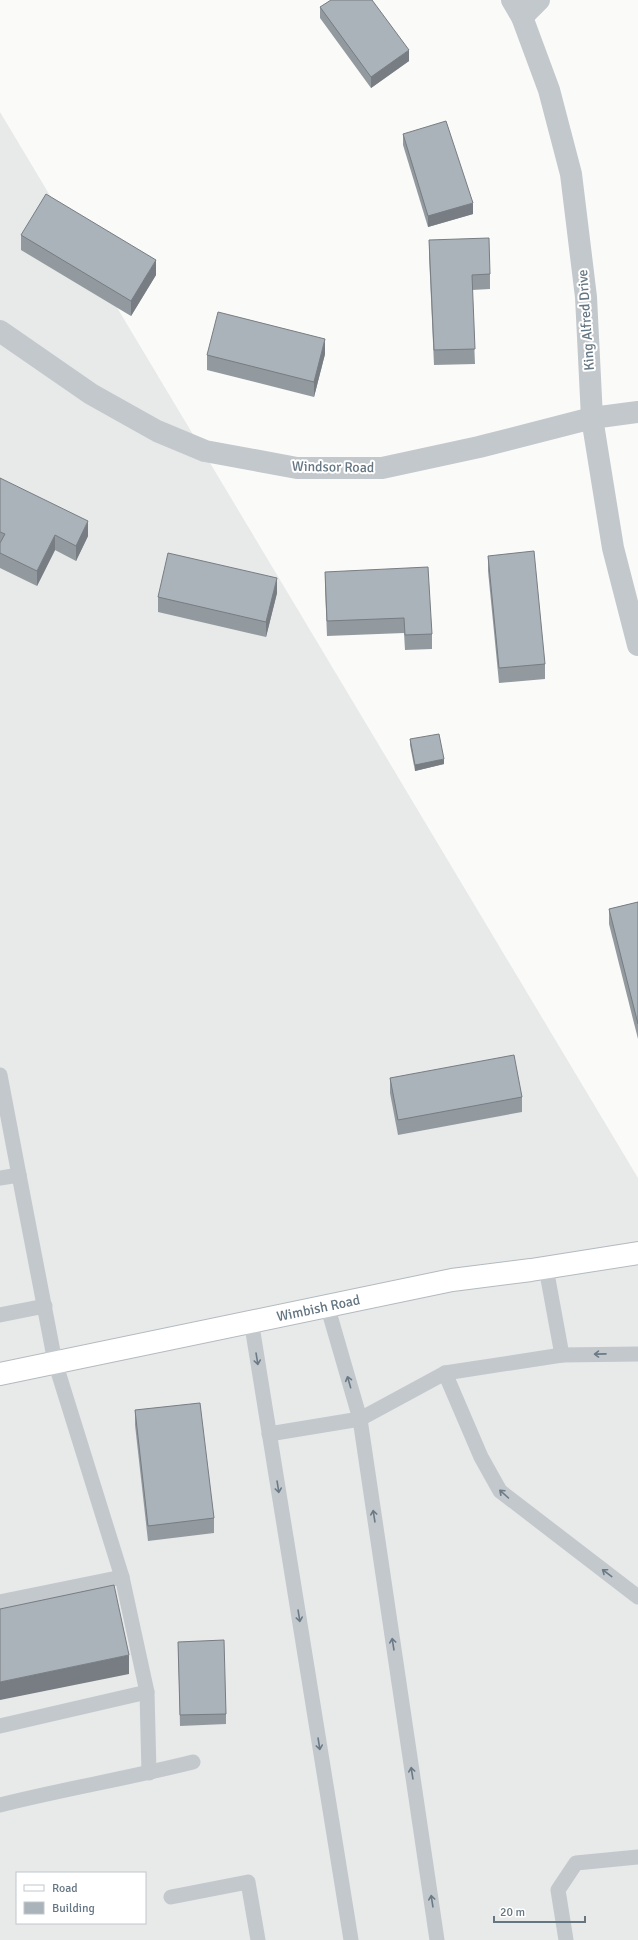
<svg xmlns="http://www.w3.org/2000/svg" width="638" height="1940" viewBox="0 0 638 1940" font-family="Signika,sans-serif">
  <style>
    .built { fill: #e8e9e9; fill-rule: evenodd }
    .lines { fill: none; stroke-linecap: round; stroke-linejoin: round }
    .secondary-casing { stroke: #b3babf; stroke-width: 24 }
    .lane { stroke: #c3c8cc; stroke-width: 15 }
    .street { stroke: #c3c8cc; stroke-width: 22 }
    .secondary { stroke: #fff; stroke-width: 22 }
    .wall { fill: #929a9f }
    .shaded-wall { fill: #777d82 }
    .building { fill: #aab3b9; stroke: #777d82 }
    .oneway { stroke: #6a7a87 }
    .labels { text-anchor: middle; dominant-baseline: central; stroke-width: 4; stroke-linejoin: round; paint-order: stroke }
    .street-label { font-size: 14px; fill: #657683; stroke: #fff }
  </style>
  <rect width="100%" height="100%" fill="#fafaf8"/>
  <path class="built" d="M0 112 638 1178V1940H0ZM17 1873H145V1923H17Z"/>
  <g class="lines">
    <g class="secondary-casing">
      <g id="secondary">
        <path id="s1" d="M0 1374 452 1280 531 1270 638 1253"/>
      </g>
    </g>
    <g class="lane">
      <polyline points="0,1075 19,1175"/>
      <polyline points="0,1178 19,1175 55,1362 122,1577"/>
      <polyline points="546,1268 562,1355"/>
      <polyline points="327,1305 360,1419 437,1940"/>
      <polyline points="0,1315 45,1306"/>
      <polyline points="251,1320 351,1940"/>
      <polyline points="445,1373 481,1457 500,1491 638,1597"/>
      <polyline points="269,1434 360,1419 445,1373 562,1355 638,1354"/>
      <polyline points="0,1602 122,1577 147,1692 0,1726"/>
      <polyline points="147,1692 149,1773"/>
      <path d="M0 1805C64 1789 129 1778 193 1762"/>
      <polyline points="171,1897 248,1882 258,1940"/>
      <polyline points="566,1940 558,1890 576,1863 638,1857"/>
    </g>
    <g class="street">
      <polyline points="512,0 522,17 549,90 571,174 586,297 592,418 613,548 638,645"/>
      <polyline points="522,17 539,0"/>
      <polyline points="0,331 91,394 157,431 205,451 297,468 382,468 479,447 592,418 638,412"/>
    </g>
    <use href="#secondary" class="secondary"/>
  </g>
  <g class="wall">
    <polygon points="320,7 409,61 371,88 320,18"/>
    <polygon points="403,134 473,214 428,227 403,145"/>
    <polygon points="21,235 156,275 131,316 21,250"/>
    <polygon points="429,240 490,274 490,289 472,290 475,364 434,365 429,255"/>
    <polygon points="325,354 314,397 207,370 207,355"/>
    <polygon points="0,478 88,536 76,561 55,550 37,586 0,568"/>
    <polygon points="488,556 545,664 545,679 499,683 488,571"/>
    <polygon points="325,572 432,634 432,649 405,650 404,633 327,636 325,587"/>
    <polygon points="277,593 266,637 158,612 158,597"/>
    <polygon points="410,739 444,764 415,771 410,745"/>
    <polygon points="638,902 638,1039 609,924 609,909"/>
    <polygon points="390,1078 522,1097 522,1112 398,1135 390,1093"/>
    <polygon points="135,1410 214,1518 214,1533 148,1541 135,1425"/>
    <polygon points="178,1642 226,1714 226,1724 180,1726"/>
  </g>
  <g class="shaded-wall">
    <polygon points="409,50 409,61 371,88 371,77"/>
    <polygon points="473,203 473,214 428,227 428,216"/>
    <polygon points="156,260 156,275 131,316 131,301"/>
    <polygon points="325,339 325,354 314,397 314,382"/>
    <polygon points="88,521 88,536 76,561 76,546"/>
    <polygon points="55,535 55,550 37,586 37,571"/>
    <polygon points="277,578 277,593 266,637 266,622"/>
    <polygon points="444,759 444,764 415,771 415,765"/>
    <polygon points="129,1655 129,1674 0,1700 0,1682"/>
  </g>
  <g class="building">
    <polygon points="331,0 372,0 409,50 371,77 320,7"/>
    <polygon points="446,121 473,203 428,216 403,134"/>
    <polygon points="46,194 156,260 131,301 21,235"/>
    <polygon points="489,238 490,274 472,275 475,349 434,350 429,240"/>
    <polygon points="218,312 325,339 314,382 207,355"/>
    <polygon points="0,478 88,521 76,546 55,535 37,571 0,553 0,543 5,534 0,532"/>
    <polygon points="534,551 545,664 499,668 488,556"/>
    <polygon points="168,553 277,578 266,622 158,597"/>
    <polygon points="428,567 432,634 405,635 404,618 327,621 325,572"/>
    <polygon points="439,734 444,759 415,765 410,739"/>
    <polygon points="638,902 638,1024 609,909"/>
    <polygon points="514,1055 522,1097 398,1120 390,1078"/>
    <polygon points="200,1403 214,1518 148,1526 135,1410"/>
    <polygon points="114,1585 129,1655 0,1682 0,1609"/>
    <polygon points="224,1640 226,1714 180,1715 178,1642"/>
  </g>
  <defs><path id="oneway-shaft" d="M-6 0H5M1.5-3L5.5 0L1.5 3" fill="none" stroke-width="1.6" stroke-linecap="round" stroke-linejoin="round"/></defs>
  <g class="oneway">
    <use href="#oneway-shaft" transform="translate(600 1354) rotate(179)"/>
    <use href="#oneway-shaft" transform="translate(257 1359) rotate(81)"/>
    <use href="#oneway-shaft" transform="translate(349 1382) rotate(-106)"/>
    <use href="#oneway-shaft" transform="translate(278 1487) rotate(81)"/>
    <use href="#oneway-shaft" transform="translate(504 1494) rotate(-138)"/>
    <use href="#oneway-shaft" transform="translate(374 1516) rotate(-99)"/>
    <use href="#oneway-shaft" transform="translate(607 1573) rotate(-143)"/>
    <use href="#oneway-shaft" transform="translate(299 1616) rotate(81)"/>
    <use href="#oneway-shaft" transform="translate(393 1644) rotate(-99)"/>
    <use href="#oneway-shaft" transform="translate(319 1744) rotate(81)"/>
    <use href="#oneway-shaft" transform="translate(412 1773) rotate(-99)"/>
    <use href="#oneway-shaft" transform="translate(432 1901) rotate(-99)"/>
  </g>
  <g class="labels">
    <g class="street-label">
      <text transform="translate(586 320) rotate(-94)">King Alfred Drive</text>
      <text transform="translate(333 467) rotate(1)">Windsor Road</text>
      <text stroke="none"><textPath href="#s1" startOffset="325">Wimbish Road</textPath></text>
    </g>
  </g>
  <rect x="16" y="1872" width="130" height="52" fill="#ffffff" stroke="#c1c8cd"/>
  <rect x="24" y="1885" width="20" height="6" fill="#ffffff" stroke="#c1c8cd"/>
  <text x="52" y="1892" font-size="12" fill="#657683">Road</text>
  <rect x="24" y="1902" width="20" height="12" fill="#aab3b9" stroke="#c1c8cd"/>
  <text x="52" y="1912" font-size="12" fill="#657683">Building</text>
  <path d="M494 1916v6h91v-6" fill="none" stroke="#657683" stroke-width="2"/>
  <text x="500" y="1916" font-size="12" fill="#657683" stroke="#ffffff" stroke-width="3" paint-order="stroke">20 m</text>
</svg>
